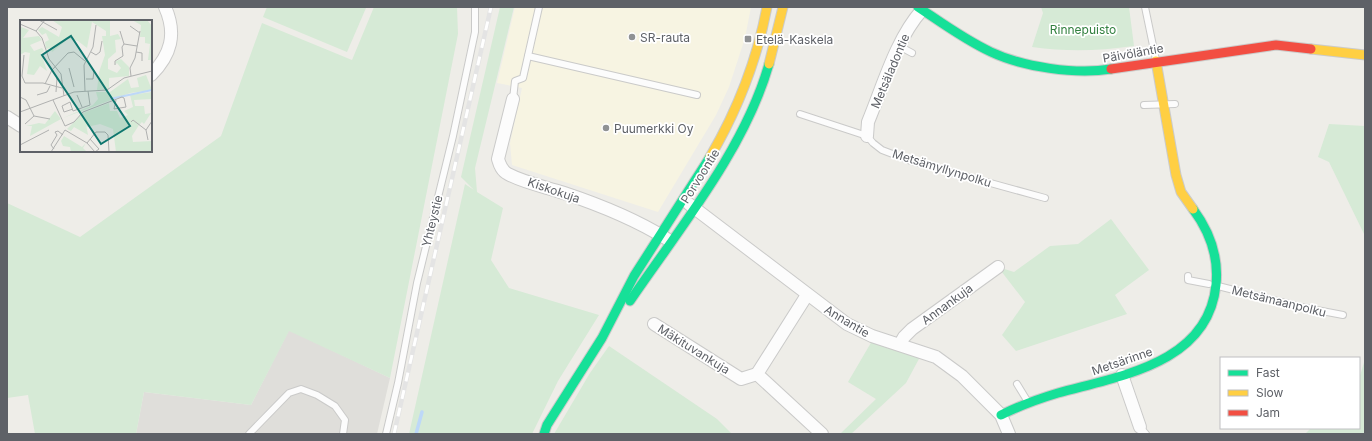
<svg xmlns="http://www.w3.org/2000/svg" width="1372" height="441" viewBox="0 0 1372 441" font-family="Inter,sans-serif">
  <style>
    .commercial { fill: #f7f4e2 }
    .industrial { fill: #dfdeda }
    .green { fill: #d6ead6 }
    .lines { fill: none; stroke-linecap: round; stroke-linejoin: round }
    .stream { stroke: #bdd8f8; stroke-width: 3.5 }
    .lane-casing { stroke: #cacac9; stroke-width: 8 }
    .street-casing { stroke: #cacac9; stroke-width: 14 }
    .fast-casing { stroke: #cbcbca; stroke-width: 11 }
    .slow-casing { stroke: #cbcbca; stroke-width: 11 }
    .jam-casing { stroke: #cbcbca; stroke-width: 11 }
    .lane { stroke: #fcfcfc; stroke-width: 6 }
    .street { stroke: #fcfcfc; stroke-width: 12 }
    .fast { stroke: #16e098; stroke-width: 9 }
    .slow { stroke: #ffcf43; stroke-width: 9 }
    .jam { stroke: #f24e42; stroke-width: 9 }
    .rail-casing { stroke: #e4e4e4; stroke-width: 4.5 }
    .rail { stroke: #fff; stroke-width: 3; stroke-dasharray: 9; stroke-linecap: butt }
    .poi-dot { fill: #909294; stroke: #fff; stroke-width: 1.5 }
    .labels { text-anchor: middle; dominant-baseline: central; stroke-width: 3.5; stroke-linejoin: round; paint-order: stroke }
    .park-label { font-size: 12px; fill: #338140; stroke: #fff }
    .poi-label { font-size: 12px; fill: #5e6167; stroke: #fff; text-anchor: start }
    .street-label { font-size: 12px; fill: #5e6167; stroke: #fff }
    .inset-river { fill: none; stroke: #bdd8f8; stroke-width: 2 }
    .inset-road { fill: none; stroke: #b0b1b0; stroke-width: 1 }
    .view { fill: #0f766e; fill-opacity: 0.15; stroke: #0f766e; stroke-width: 2 }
    .inset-edge { fill: none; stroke: #5e6167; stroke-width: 2 }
  </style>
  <rect width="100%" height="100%" fill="#eeede8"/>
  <polygon class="commercial" points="515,7 751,7 745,38 729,87 716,115 658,212 512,165 510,143 522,88 497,83"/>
  <polygon class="industrial" points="289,330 390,378 377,434 136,434 144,392 251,405"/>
  <g class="green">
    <polygon points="267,7 365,7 366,8 347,52 263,17"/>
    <polygon points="374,7 457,7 458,34 390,378 289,331 251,405 144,392 136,434 35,434 28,395 7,398 7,203 80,237 221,136 262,23 352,60"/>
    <polygon points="500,7 514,7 475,168 477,192 503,208 491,260 509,288 599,315 558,381 532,434 409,434 465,184 474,190 461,177"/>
    <path d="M1041 7H1129L1134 46C1098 51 1068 52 1032 47L1043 13Z"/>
    <polygon points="1329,124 1365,126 1365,236 1329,162 1318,157"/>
    <polygon points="1111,219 1149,270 1115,295 1127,314 1016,351 1002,335 1025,302 998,267 1014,272 1050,246 1078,244"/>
    <polygon points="872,341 920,357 906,383 851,434 840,434 876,399 848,382"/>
    <polygon points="609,346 717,419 732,434 554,434 590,373"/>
    <polygon points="1365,359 1365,434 1305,434 1311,428 1359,428 1359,379"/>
  </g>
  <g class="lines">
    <polyline class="stream" points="416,434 422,412"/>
    <g class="lane-casing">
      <g id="lane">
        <polyline points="1145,7 1156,60"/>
        <polyline points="899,46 912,53"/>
        <polyline points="528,56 697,95"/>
        <polyline points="513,99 515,81 523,78 539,7"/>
        <polyline points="1144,105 1175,104"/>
        <polyline points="800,114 867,136 873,143 882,150 911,161 1045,198"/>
        <polyline points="1188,276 1188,280 1209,284"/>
        <polyline points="1218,286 1301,307 1343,315"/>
        <polyline points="1017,384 1028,402"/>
        <polyline points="1140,427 1146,434"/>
        <polyline points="249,434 289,393 301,389 317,395 335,406 345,420 343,434"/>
        <polyline points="386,434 398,383 417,283 453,136 475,32 475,7"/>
      </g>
    </g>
    <g class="street-casing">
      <g id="street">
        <path d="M151 75C171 55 177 34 165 7"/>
        <path d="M513 99 498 159C500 166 502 171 508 174 525 183 546 187 564 193 600 205 635 219 667 239"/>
        <polyline points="7,117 21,126"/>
        <path d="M867 136 868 122C883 86 896 39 922 10"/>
        <polyline points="689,204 847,324 872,336 936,357 962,376 1001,415 1009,434"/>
        <polyline points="807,295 757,374 822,434"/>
        <polyline points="654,324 741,379 757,374"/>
        <polyline points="900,344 904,337 912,329 998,267"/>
        <polyline points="1122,375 1140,427"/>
      </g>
    </g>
    <g class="fast-casing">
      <g id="fast">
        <path d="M918 7C942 23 965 40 991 52 1023 67 1076 75 1111 69"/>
        <path d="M630 301C679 229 745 149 769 64"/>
        <path d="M1001 415C1019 406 1038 399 1058 393 1119 376 1208 364 1216 285 1219 257 1210 232 1193 209"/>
        <polyline points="544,434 547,425 602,338 634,276 710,157"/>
      </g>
    </g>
    <g class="slow-casing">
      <g id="slow">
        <polyline points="1311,49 1365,55"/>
        <polyline points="1156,61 1176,175 1181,192 1193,209"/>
        <polyline points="769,64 783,7"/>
        <path d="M710 157C737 111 757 60 767 7"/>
      </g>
    </g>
    <g class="jam-casing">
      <polyline id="jam" points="1111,69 1276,45 1311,49"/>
    </g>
    <use href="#lane" class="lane"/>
    <use href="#street" class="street"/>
    <use href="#fast" class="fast"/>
    <use href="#slow" class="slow"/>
    <use href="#jam" class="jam"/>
    <g class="rail-casing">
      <polyline id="rail" points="394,434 491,7"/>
    </g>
    <use href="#rail" class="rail"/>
  </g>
  <g class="poi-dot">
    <circle cx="632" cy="37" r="4"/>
    <rect x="744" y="35" width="8" height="8" rx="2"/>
    <circle cx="606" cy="128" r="4"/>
  </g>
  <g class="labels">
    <g class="park-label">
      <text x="1083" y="29">Rinnepuisto</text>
    </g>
    <g class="poi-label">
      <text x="640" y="37">SR-rauta</text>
      <text x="756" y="39">Etelä-Kaskela</text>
      <text x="614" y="128">Puumerkki Oy</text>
    </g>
    <g class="street-label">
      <text transform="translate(1133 53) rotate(-10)">Päivöläntie</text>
      <text transform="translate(890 71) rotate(-67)">Metsäladontie</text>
      <text transform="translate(942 168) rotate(17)">Metsämyllynpolku</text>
      <text transform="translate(700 176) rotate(-58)">Porvoontie</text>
      <text transform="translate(554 190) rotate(19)">Kiskokuja</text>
      <text transform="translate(432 221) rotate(-76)">Yhteystie</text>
      <text transform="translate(1279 301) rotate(14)">Metsämaanpolku</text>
      <text transform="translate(947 304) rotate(-36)">Annankuja</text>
      <text transform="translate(847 321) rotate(31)">Annantie</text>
      <text transform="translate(694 349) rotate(32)">Mäkituvankuja</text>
      <text transform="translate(1122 361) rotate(-19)">Metsärinne</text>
    </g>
  </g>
  <g transform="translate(20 20)">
    <rect width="132" height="132" fill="#eeede8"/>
    <path d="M32 0H90V16L98 14 101 19 95 20 96 32 88 39V49L97 53 101 48 97 43 95 45 96 41 101 39 109 47V56L89 58V69L77 70 79 52 75 51 79 52 85 35 82 16H86V11L72 2 67 28 71 31 58 21 48 19 32 32 30 28 26 29 25 22 29 20 26 13 22 15 18 10 22 7 39 17 42 7ZM112 0H127L132 6V40H128L130 24 125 23V17H120L121 5ZM1 7 9 10 3 18 19 16 22 20 10 25 14 31 22 28 24 31 21 33 27 51 20 46 14 55 7 54 10 33 5 32 0 35ZM126 55 132 70 110 73 43 98 73 85 78 79 76 72H90L108 59 111 68 119 67 117 58ZM132 72V79L114 80 115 86H124L125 94 131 93 124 104 122 102 119 105 112 116 113 122 132 121V132H96L93 109 80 104 67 107 66 104 68 115 54 107 51 111 47 109 63 93 89 83 90 91H97L100 98 108 95 104 91 113 87 110 75ZM35 91 41 99 10 116 12 106H6L19 103 25 104ZM44 116 62 127 66 123 63 128 67 132H51L50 127 43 126 41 121Z" fill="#d6ead6"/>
    <path class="inset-river" d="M90 79 132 70"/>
    <path class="inset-road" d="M19 0 37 10M0 4 16 11 22 18 29 39 41 54 44 76M110 6 120 13M16 11 25 0M100 11 104 24 117 26M71 32 76 35 80 32 82 21M116 32 122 33V41M4 35 2 56 5 63H23L42 68M95 45V41L103 36 102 27 104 24M49 48 54 67M111 56 110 48 115 38 120 11M66 59H73L74 51M25 64 32 50 48 33 54 32 65 41M65 71 64 45 73 27 76 5M36 72 37 58M17 75 27 72 30 66M57 75 62 87M0 77 6 80 14 96M33 80 45 106M53 89 44 92 42 86 50 82 53 91 70 85 68 71M0 92 54 72 87 70 104 58 132 51M111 102 113 100 126 110M5 104 14 96 30 99M45 106 54 102 63 92 102 77 104 78 106 87 94 89 96 80M45 110 67 123 75 132M70 119 79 129 75 132M128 120 126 110 132 101M67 123 76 112H85L88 115 89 132M0 125 29 110M34 129 31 125 37 115 35 112 38 111 43 115M31 132 45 110"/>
    <path class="view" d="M51 16 110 106 81 124 22 35Z"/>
    <rect width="132" height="132" class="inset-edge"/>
  </g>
  <rect width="1372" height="441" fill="none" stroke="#5e6167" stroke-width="16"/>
  <rect x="1220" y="357" width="140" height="72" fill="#ffffff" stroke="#bfc0c2"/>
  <rect x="1228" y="370" width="20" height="6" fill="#16e098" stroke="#bfc0c2"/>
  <text x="1256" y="377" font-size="12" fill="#5e6167">Fast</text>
  <rect x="1228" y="390" width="20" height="6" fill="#ffcf43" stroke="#bfc0c2"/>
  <text x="1256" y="397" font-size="12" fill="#5e6167">Slow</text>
  <rect x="1228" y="410" width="20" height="6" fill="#f24e42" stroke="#bfc0c2"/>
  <text x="1256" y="417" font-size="12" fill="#5e6167">Jam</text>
</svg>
